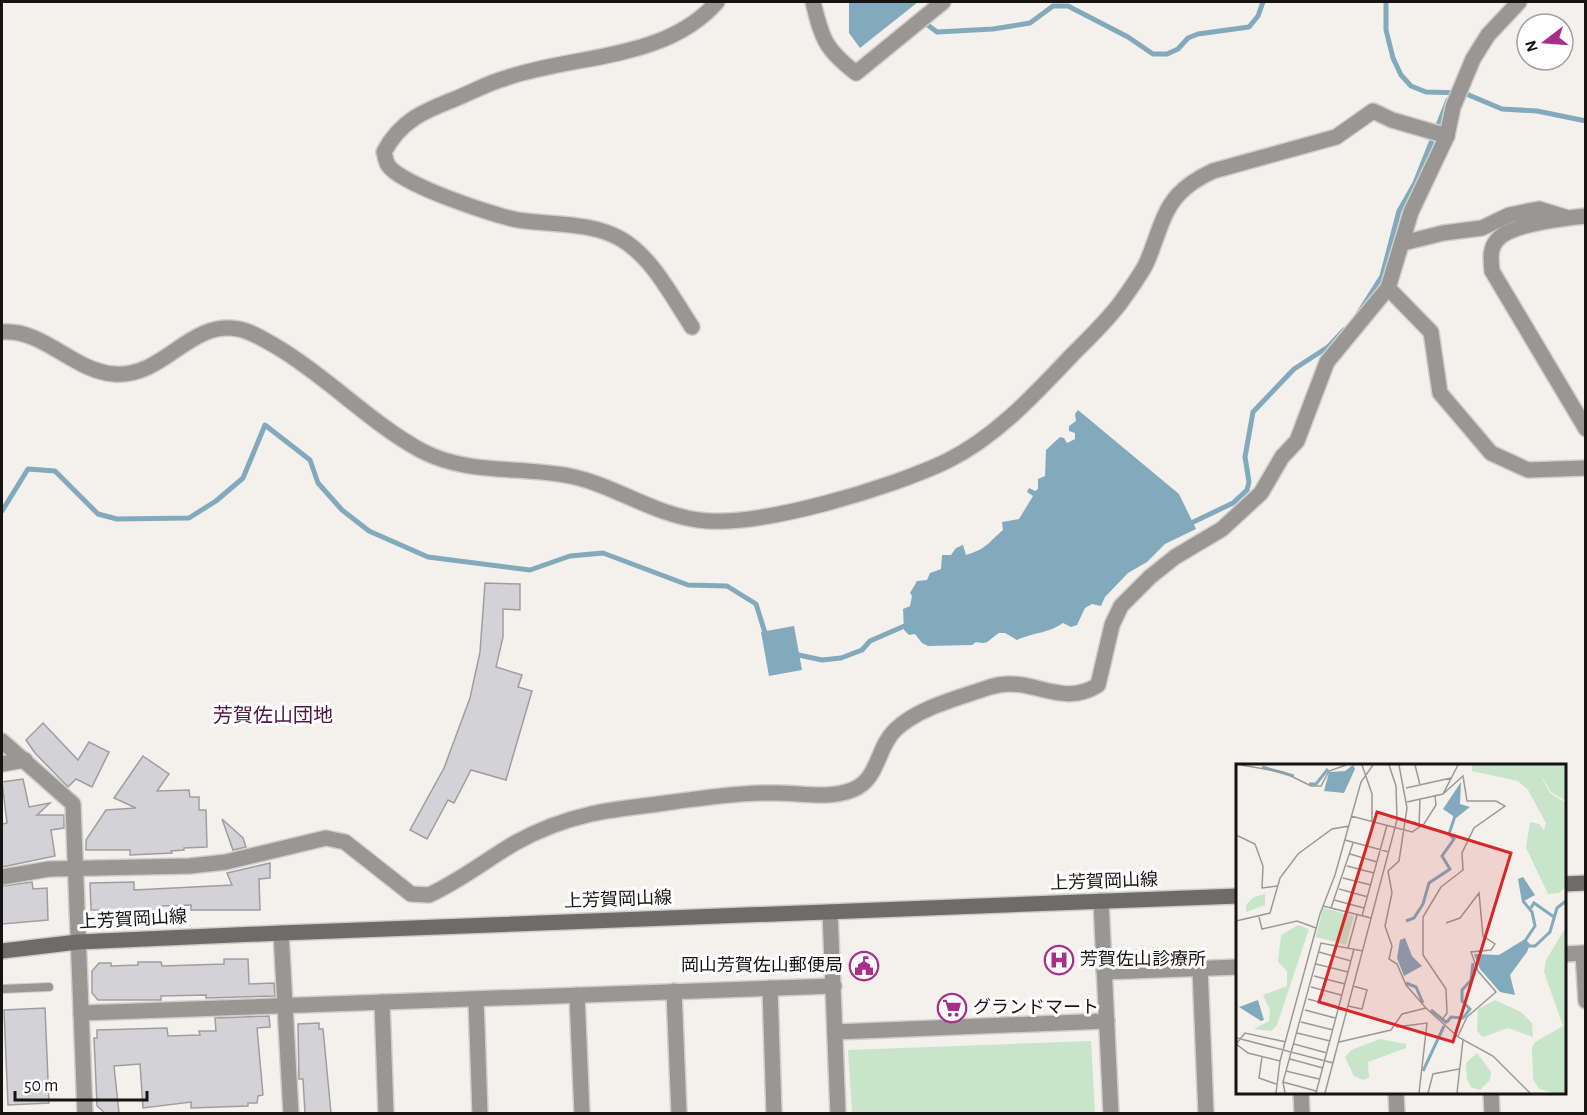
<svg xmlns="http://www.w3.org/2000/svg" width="1587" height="1115" viewBox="0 0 1587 1115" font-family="'Alegreya Sans','Noto Sans JP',sans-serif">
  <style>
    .green { fill: #c8e4ca }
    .water { fill: #82aabc }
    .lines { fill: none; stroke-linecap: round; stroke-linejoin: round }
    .stream { stroke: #82aabc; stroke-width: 5 }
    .building { fill: #d3d2d7; stroke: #9e9ea2; stroke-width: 1.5 }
    .lane-casing { stroke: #d0ceca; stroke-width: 10 }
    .street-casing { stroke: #d0ceca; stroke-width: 18 }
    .secondary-casing { stroke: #d0ceca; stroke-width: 18 }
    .lane { stroke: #989795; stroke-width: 8 }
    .street { stroke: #989795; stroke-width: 15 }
    .secondary { stroke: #6d6c69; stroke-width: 15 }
    .labels { text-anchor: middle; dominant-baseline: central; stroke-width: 6; stroke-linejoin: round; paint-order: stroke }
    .street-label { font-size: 18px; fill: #151413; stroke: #fff }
    .poi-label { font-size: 18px; fill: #151413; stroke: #fff; text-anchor: start }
    .neighbourhood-label { font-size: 20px; fill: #4e153f; stroke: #fff }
    .inset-river { fill: none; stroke: #82aabc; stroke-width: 3 }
    .inset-road { fill: none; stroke: #9b9996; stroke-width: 1.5 }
    .view { fill: #d62828; fill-opacity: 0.15; stroke: #d62828; stroke-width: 3 }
    .inset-edge { fill: none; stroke: #151413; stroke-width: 3 }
  </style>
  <rect width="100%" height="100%" fill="#f4f1ed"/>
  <polygon class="green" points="1091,1041 1095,1113 852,1113 848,1050"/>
  <g class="water">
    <polygon points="849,2 918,2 860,48 849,33"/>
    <path d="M1078 410 1179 494 1196 529 1165 544 1147 562 1128 573 1105 597 1101 606 1092 604 1085 608 1077 625 1071 627 1063 623C1047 634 1034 632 1017 640L1005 633H999C988 640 989 645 976 642L972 645 928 646 922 643 915 634 909 635 904 630 903 609 910 606 912 596 910 593 917 581 927 580 930 573 941 569 942 555H951L956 548 963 545 966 555C986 549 988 543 1003 530L1002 522 1019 519 1033 496 1027 492 1029 488 1035 491 1038 489V479L1045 476 1046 450 1060 437 1064 438 1067 443 1075 439V433L1069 431V426L1076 421 1075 414Z"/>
    <polygon points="794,626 802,670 769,676 761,632"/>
  </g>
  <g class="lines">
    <g class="stream">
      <polyline points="1386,2 1386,30 1393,58 1401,75 1411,86 1426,92 1464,93 1502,109 1537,111 1586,121"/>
      <polyline points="925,23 937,32 993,29 1030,23 1053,6 1068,6 1128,37 1153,54 1167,54 1178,49 1188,38 1198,34 1249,27 1258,16 1263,2"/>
      <polyline points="1358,314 1382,276 1399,211 1415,183 1448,100"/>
      <polyline points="2,511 28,469 55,471 98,514 117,519 189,518 216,501 243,478 265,425 310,460 318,483 342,510 369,531 428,557 530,570 570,556 603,553 688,585 727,586 756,604 766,636"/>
      <polyline points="1187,525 1233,503 1247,490 1249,482 1245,457 1253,412 1294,369 1328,347 1344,330"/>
      <polyline points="794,654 822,660 841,658 862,650 870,641 909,624"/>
    </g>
  </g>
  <g class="building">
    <polygon points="485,583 520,584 520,610 503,609 503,637 496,667 522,675 518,687 532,691 506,780 471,770 454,803 448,800 427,839 410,830 444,768 470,698 480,652"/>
    <polygon points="43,723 78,760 89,742 109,752 92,787 76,779 68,787 35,753 26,740"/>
    <polygon points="143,756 169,774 157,791 189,790 190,797 199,797 199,810 206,810 207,847 184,848 184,850 171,851 172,853 130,855 130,850 86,850 86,840 106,810 136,808 114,798"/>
    <polygon points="23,779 29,807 50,803 37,815 64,815 64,828 51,830 55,856 2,867 2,824 7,823 2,782"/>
    <polygon points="222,819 243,838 246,847 233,850"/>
    <polygon points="270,863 270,878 259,879 260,910 191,910 191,905 162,906 162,915 99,918 99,910 91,910 90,883 134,882 134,890 232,885 227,873"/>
    <polygon points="32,882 33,889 47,888 48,920 2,924 2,886"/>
    <polygon points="224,959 248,959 249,984 274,983 275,996 206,998 206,995 161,996 161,1000 98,1000 92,993 92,971 99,963 111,963 111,966 138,965 138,962 161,962 162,966 224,964"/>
    <polygon points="45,1008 49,1103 8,1105 4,1010"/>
    <polygon points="269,1016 270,1027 257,1028 263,1095 258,1096 257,1103 248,1103 248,1106 191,1108 191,1102 143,1108 140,1064 114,1066 119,1113 105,1113 97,1106 94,1038 97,1038 97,1030 167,1028 168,1036 200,1035 199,1031 216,1031 215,1018"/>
    <polygon points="319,1023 319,1029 323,1029 331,1113 305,1113 303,1079 299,1079 298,1024"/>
  </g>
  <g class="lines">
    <g class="lane-casing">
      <polyline id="lane" points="2,989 49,987"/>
    </g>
    <g class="street-casing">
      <g id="street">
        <path d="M813 2C822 39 825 49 856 73L943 2"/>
        <path d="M1586 216C1565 218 1512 224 1498 239 1489 248 1491 260 1492 271L1586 429"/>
        <polyline points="1403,243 1443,233 1482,228 1509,215 1539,209 1565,217"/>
        <polyline points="1388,288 1431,332 1440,393 1491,453 1528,470 1586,468"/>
        <path d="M692 327C672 297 653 258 621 239 591 222 551 225 518 220 495 216 399 184 388 165 386 162 385 156 384 152 400 121 424 111 455 99 472 92 488 83 506 78 576 54 665 61 717 2"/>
        <path d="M2 332C44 329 73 371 114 374 164 378 189 320 238 329 251 331 265 340 277 347 328 377 370 423 422 451 468 475 520 466 570 476 614 485 653 514 698 520 757 529 893 487 947 461 996 437 1035 394 1072 355 1089 338 1107 321 1121 302 1129 291 1138 278 1145 266 1156 244 1161 213 1178 195 1188 184 1200 177 1213 171L1336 137 1373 111 1392 120 1447 136"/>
        <polyline points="2,741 73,804 85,1114"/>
        <polyline points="2,764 25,760"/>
        <path d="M2 877 49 869 190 866 226 862 326 838 345 842 411 894 429 895C460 881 486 860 515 843 538 830 565 820 591 814 613 809 636 807 658 804 695 799 733 793 771 793 798 792 826 800 852 790 879 780 876 749 895 730 919 707 959 698 990 687 1030 674 1061 709 1098 685L1112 625 1121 606 1150 577 1175 557 1222 529 1261 493 1282 457 1297 441 1327 362 1388 288 1411 212 1447 136 1453 107 1473 59 1488 35 1519 2"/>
        <polyline points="1101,901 1111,1114"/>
        <polyline points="830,912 838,1114"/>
        <polyline points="281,933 291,1114"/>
        <polyline points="1583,953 1586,1001"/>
        <polyline points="1564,954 1586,953"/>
        <polyline points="1200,968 1206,1114"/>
        <polyline points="1104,972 1238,967"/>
        <polyline points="770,988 774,1114"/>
        <polyline points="674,991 679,1114"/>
        <polyline points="577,995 582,1114"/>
        <polyline points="476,999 480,1114"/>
        <polyline points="382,1002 386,1114"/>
        <polyline points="81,1013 834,986"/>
        <polyline points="835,1032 1107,1021"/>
        <polyline points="1301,1092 1302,1114"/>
        <polyline points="1396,1092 1397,1114"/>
        <polyline points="1491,1092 1492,1114"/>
      </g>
    </g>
    <g class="secondary-casing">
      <g id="secondary">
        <polyline points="1564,884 1586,883"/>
        <polyline points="2,951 78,942 281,933 1238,896"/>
      </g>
    </g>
    <use href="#lane" class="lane"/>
    <use href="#street" class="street"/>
    <use href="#secondary" class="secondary"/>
  </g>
  <defs>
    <g id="hospital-ring" transform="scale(1.5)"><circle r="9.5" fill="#fff" stroke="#a63087" stroke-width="1.5"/><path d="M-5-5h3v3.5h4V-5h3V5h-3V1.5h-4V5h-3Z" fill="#a63087"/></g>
    <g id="civic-ring" transform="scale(1.5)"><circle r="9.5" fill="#fff" stroke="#a63087" stroke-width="1.5"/><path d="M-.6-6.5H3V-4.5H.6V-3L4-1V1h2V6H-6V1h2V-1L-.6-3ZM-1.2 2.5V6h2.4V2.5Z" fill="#a63087"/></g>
    <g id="supermarket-ring" transform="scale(1.5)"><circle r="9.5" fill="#fff" stroke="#a63087" stroke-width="1.5"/><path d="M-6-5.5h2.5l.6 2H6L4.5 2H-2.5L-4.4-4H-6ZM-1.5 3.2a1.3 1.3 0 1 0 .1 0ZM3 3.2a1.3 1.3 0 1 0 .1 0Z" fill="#a63087"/></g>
  </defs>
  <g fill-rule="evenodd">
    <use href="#hospital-ring" x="1059" y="960"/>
    <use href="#civic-ring" x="864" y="966"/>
    <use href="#supermarket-ring" x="952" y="1008"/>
  </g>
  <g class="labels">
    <g class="street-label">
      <text transform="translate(1104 882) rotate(-2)">上芳賀岡山線</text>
      <text transform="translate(618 900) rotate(-2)">上芳賀岡山線</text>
      <text transform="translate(133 920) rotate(-3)">上芳賀岡山線</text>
    </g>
    <g class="poi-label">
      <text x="1080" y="960">芳賀佐山診療所</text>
      <text x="843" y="966" text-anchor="end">岡山芳賀佐山郵便局</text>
      <text x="973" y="1008">グランドマート</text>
    </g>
    <g class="neighbourhood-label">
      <text x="273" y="716">芳賀佐山団地</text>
    </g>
  </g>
  <g transform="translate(1236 764)">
    <rect width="330" height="330" fill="#f4f1ed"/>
    <path d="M236 1H330V37L315 28 303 9 314 29 330 39V123L323 129 312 130 290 84 294 58 303 60 308 66 310 59 292 26 282 17 236 7ZM29 130V141L10 148V141L18 133ZM87 144 118 152 110 181 80 173ZM62 161 73 165 41 261 35 267 18 265 33 257 34 246 27 231 51 222V207L42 198 45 171ZM330 163V329H318L303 325 297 315 296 284 299 278 327 262 308 208 310 196ZM259 236 285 248 296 259 297 273 272 264 247 273 241 267 242 245ZM144 275 170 280V284L132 298 133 314 127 316 118 312 109 293 115 286ZM241 289 255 308 254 316 244 326 235 323 231 315 230 299Z" fill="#c8e4ca"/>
    <path d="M117 1 119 5 108 29 88 27 93 8 109 7ZM225 18 224 40 234 43 220 54 207 45ZM287 113 299 131 286 138 282 115ZM169 174 176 192 186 202 168 212 161 194 164 176ZM289 175 294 180 291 188 274 211 279 231 264 228 244 205 238 190 263 191ZM22 236 28 256 25 257 3 243Z" fill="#82aabc"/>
    <path class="inset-river" d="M26 3 58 12M73 20H80L92 5M287 137 296 148 299 162 289 177M295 144 298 139 318 153M170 157 178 154 187 140 193 119 214 105 206 92 218 75 213 70 219 52M293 182H299L314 168 321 144 330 137M170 219 180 223 187 239M195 246 211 259M211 258 215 253 227 254 234 245 226 237V226L235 216 237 199M187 307 208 262"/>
    <path class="inset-road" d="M5 1 47 8 75 22H85L93 7 110 1M126 1 136 30V57M163 1 171 44 163 97 152 107 156 129 149 162 156 182 153 195 161 200 170 221 190 244 222 273 257 292 294 329M179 1 184 21M170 24 215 14M171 38 207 30 222 1M115 52 176 68 188 60 200 41 199 32M183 63 184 35M0 71 19 80 27 102 26 124 41 122M109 76 153 88M131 82 137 58M114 90 141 98M111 102 138 109M107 114 135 121M103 125 132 133M98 136 128 144M87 142 135 154M95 144 117 79M126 152 151 61M23 153 26 165 61 157 80 164M0 157 34 149 44 114 62 90 96 65 113 62M210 159 224 154 243 129 247 172 259 180 255 186 235 188 242 207 260 228 231 253 222 272M112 184 121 151M83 188 115 197M80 200 112 208M78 212 109 220M75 223 105 231M72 235 102 243M112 242 126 245 131 226 117 222M69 246 99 254M206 256 211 249 210 225 187 191V153L205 123 227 106 226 89 238 64 269 42 260 37H231L227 12 207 30M65 258 97 266M160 263 191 259 183 329M61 269 94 277M1 274 97 299M103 278 155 266 166 250 190 244M0 280 9 269 50 278M0 280 12 289 44 297M58 280 91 289M26 293 23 314 40 320M54 295 87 304M50 307 83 315M47 318 80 327M40 329 44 297 84 150 99 111 125 18 137 1M49 329 47 318 85 179 127 187M80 329 118 185M89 329 161 56 160 22 153 1M192 329 197 310 223 305M221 329 227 276"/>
    <path class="view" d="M141 48 275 89 217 278 83 238Z"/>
    <rect width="330" height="330" class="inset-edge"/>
  </g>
  <rect width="1587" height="1115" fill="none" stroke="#151413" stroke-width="6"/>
  <g transform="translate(1545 42) rotate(253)"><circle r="28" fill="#ffffff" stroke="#a1a1a1" stroke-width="1.5"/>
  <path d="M0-4.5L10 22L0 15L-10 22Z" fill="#a63087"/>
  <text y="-9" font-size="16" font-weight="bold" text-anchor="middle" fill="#151413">N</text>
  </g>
  <path d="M15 1091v9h132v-9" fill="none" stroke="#151413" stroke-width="3"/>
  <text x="24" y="1091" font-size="18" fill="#151413" stroke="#ffffff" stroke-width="4.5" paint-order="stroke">50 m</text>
</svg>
